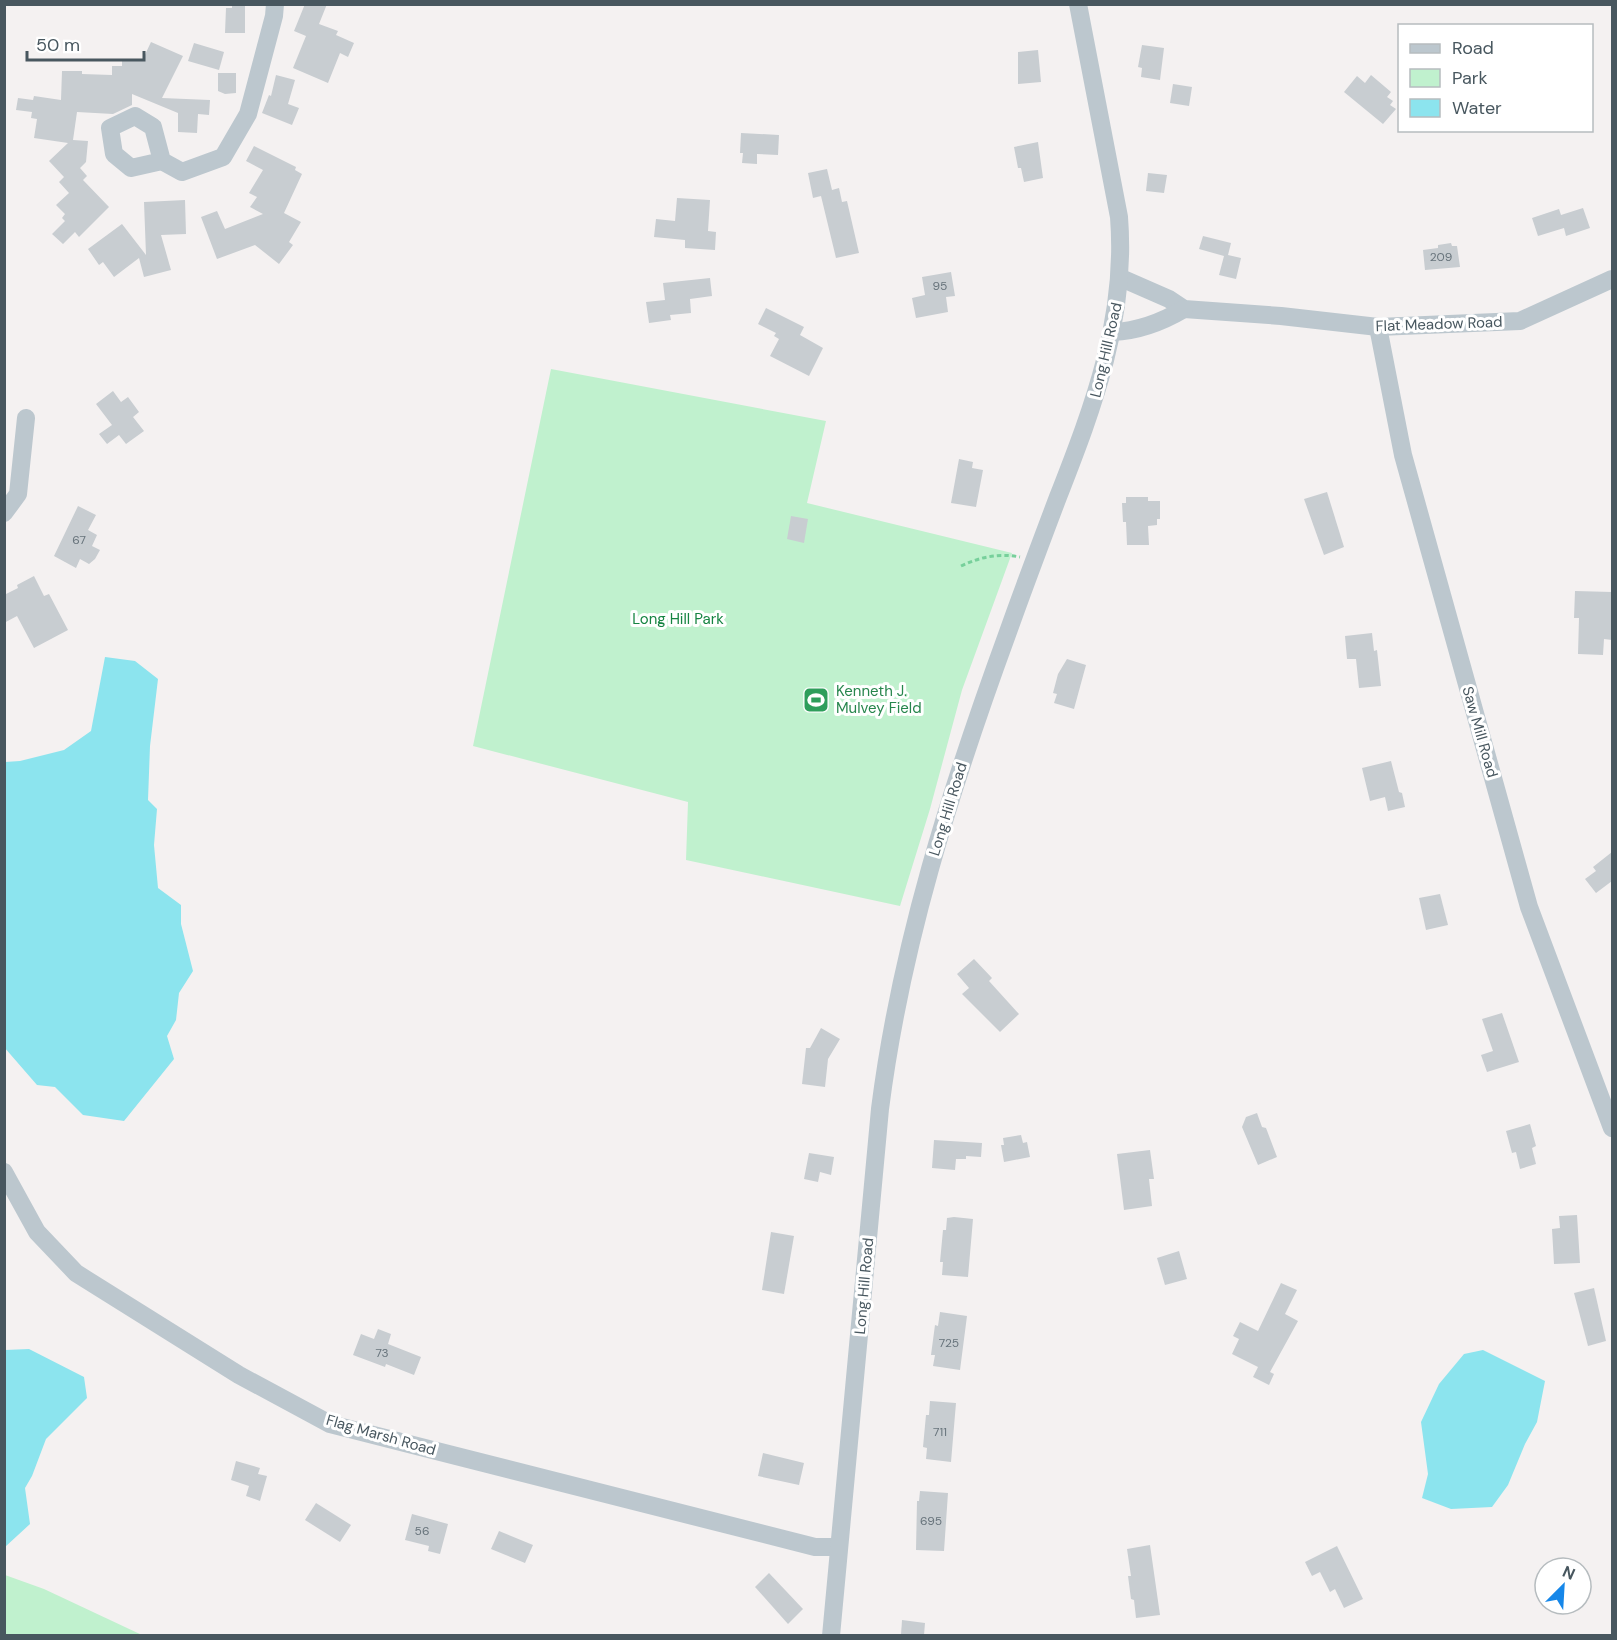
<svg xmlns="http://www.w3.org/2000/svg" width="1617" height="1640" viewBox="0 0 1617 1640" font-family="'DM Sans',sans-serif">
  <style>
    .green { fill: #c0f1ce }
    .water { fill: #8ce4ee }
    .building { fill: #c8cdd1 }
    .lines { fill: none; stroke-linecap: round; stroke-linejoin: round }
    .path { stroke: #77d09b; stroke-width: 3; stroke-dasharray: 4.5 3; stroke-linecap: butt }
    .minor { stroke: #bcc7ce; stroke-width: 18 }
    .labels { text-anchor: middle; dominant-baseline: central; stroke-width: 6; stroke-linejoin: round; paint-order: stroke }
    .number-label { font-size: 12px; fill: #68747c }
    .street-label { font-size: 15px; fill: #48575f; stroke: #fff }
    .park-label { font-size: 15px; fill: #168442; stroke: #fff }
    .leisure-label { font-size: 15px; fill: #27864d; stroke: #fff; text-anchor: start }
  </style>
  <rect width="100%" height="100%" fill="#f4f1f1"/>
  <g class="green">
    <polygon points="551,369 826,421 807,503 1012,553 962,690 930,809 900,906 686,860 688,802 473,746"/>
    <polygon points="5,1575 44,1589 142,1635 5,1635"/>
  </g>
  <g class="water">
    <polygon points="105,657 135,661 158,679 150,746 148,800 157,809 154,845 158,888 181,905 181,924 193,971 179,993 176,1020 167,1036 174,1059 124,1121 83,1115 55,1087 37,1085 4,1047 5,762 20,761 64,750 91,731"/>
    <polygon points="29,1349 84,1377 87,1398 46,1439 32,1476 25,1488 30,1524 5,1547 5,1350"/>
    <polygon points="1483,1350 1545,1381 1537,1422 1525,1444 1508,1485 1492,1507 1451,1509 1422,1498 1428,1474 1421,1422 1439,1384 1464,1354"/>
  </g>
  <g class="building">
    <polygon points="232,4 245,4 245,33 225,33 226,8 232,8"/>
    <polygon points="305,4 327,4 319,24 338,31 336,35 354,43 348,57 340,53 328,83 293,68 306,36 294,31"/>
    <polygon points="151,42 183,56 162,98 210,100 209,115 198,114 197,133 178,132 178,113 132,94 132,105 113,114 77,112 73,140 88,141 86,162 80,168 87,176 83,180 109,207 79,237 75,232 63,244 52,234 65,221 62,218 65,214 56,205 69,193 59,182 64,177 49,161 68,143 34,138 37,119 31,118 32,112 16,110 18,98 33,100 34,96 61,100 62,71 82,71 82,74 112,75 112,66 122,66 122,59 143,59"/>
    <polygon points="194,43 224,52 219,70 188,61"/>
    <polygon points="1142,45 1164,48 1160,80 1141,77 1142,68 1138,67"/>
    <polygon points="1038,50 1041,82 1018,84 1018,52"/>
    <polygon points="218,73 236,73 236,93 225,94 218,91"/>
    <polygon points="276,75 295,80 288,104 299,108 292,125 262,113 269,95 271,96"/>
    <polygon points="1371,75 1391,92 1387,97 1393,101 1390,105 1396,109 1383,124 1344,92 1357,76 1365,83"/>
    <polygon points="1173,84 1192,87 1189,106 1170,103"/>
    <polygon points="741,133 779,135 778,155 757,154 757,164 742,163 743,153 740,153"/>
    <polygon points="1038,142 1043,178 1024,182 1021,168 1018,168 1014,147"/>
    <polygon points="254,146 296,167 295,170 302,174 284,213 301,222 289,242 293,245 279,264 255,245 217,259 201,217 217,211 225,229 263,214 250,207 257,197 249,193 263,170 246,161"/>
    <polygon points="827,169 832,190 839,188 842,202 847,201 859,253 836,258 821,196 813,198 808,173"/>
    <polygon points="1148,173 1167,175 1164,193 1146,191"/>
    <polygon points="677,198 710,200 708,231 716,232 715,250 685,248 685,240 654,237 656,219 675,221"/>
    <polygon points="185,200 186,234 161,235 171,270 144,277 139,258 114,277 103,262 99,265 88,249 122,224 146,255 144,202"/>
    <polygon points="1583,208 1590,228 1566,236 1564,228 1538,236 1532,218 1559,209 1561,215"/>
    <polygon points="1203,236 1231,243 1228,255 1241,258 1236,279 1219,275 1224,256 1199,249"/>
    <polygon points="1451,243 1452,246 1457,246 1460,267 1425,270 1423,250 1438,248 1438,245"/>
    <polygon points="951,272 955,296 946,297 948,312 916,318 912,298 925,295 922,277"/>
    <polygon points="710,278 712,296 690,299 691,313 670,315 671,320 649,323 646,302 665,300 663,283"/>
    <polygon points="766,308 804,327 800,335 823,348 809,376 770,356 779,339 774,336 776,333 758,324"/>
    <polygon points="113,391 121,402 128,397 139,412 133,417 144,431 126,444 119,435 107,444 99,434 112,425 96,404"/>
    <polygon points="959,459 973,462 972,468 983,470 976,507 951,503"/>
    <polygon points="1327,492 1344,547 1324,555 1304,499"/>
    <polygon points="1126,497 1148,497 1148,501 1160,501 1160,519 1157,519 1157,525 1148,526 1149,545 1127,545 1126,522 1123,522 1122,503 1126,503"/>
    <polygon points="78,506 96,515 88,530 97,535 92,546 100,550 95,559 89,564 80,559 76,568 54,556"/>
    <polygon points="791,516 808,519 804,543 787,539"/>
    <polygon points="34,576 44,596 49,594 68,630 34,648 17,616 4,623 4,595 18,588 17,585"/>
    <polygon points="1575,591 1612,592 1612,640 1604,639 1603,655 1578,654 1579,618 1574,618"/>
    <polygon points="1372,633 1374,651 1377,650 1381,686 1359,688 1356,659 1347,659 1345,636"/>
    <polygon points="1067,659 1086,665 1074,709 1054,703 1057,694 1053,693 1058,674"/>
    <polygon points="1391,761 1399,792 1402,793 1405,807 1388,811 1385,797 1370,801 1362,768"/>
    <polygon points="1612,852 1612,881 1596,893 1585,879 1596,871 1593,867"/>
    <polygon points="1440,894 1448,925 1426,930 1419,898"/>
    <polygon points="974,959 992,978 989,981 1019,1014 1000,1032 962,994 969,988 957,974"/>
    <polygon points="1502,1013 1519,1062 1487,1072 1481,1055 1493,1051 1482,1019"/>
    <polygon points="821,1028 840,1039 828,1059 825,1087 802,1084 806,1048 810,1048"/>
    <polygon points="1257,1113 1262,1127 1266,1128 1277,1157 1258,1165 1242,1127 1246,1117"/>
    <polygon points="1530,1124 1536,1146 1532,1148 1536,1164 1520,1169 1516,1152 1512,1153 1506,1131"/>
    <polygon points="1021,1135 1023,1143 1027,1142 1030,1157 1004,1162 1001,1145 1004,1145 1003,1138"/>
    <polygon points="934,1140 982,1143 981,1157 966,1156 966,1159 956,1159 955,1170 932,1168"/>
    <polygon points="1150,1150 1154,1179 1149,1179 1152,1206 1124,1210 1117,1154"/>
    <polygon points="809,1153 834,1157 831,1175 820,1172 818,1182 804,1179"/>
    <polygon points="1577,1215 1580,1263 1554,1264 1552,1229 1560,1228 1559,1216"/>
    <polygon points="954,1217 973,1219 968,1277 942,1275 943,1262 940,1262 943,1230 946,1230 947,1218"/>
    <polygon points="771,1232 794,1236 784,1294 762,1290"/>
    <polygon points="1179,1251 1187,1279 1165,1285 1157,1258"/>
    <polygon points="1281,1283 1297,1290 1285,1314 1298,1321 1270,1372 1274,1374 1269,1385 1253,1377 1258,1367 1232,1354 1239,1339 1233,1336 1240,1322 1258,1331"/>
    <polygon points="1594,1288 1606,1341 1588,1346 1574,1293"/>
    <polygon points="940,1312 967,1316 960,1370 933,1366 935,1355 931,1355 935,1325 938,1326"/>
    <polygon points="378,1329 391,1334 388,1344 421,1357 414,1375 386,1364 385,1367 353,1355 361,1334 374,1339"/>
    <polygon points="930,1401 956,1403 951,1462 926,1459 927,1448 923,1447 926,1415 929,1415"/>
    <polygon points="763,1453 804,1463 799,1485 758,1476"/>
    <polygon points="236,1461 260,1468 258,1474 267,1476 260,1501 246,1496 249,1486 231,1480"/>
    <polygon points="920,1491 948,1493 944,1551 916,1550 917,1501 919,1501"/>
    <polygon points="316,1503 351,1525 340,1542 305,1520"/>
    <polygon points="412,1514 448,1524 440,1554 428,1551 429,1546 405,1540"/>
    <polygon points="499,1531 533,1545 525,1563 491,1549"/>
    <polygon points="1150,1545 1160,1615 1136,1618 1134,1600 1131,1599 1128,1576 1131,1576 1127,1549"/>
    <polygon points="1337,1546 1363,1599 1344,1608 1335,1589 1330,1592 1320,1572 1312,1576 1305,1562"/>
    <polygon points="769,1573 803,1609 788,1624 755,1587"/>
    <polygon points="902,1620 925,1623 924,1635 901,1635"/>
  </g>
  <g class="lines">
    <path class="path" d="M961 566C980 557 998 553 1020 557"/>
    <g class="minor">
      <polyline points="162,161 153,127 135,116 110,128 114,154 131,168 162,161 182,172 223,157 248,114 274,16 275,4"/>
      <polyline points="1121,278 1169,299 1184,309 1281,316 1378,327 1520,321 1612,279"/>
      <polyline points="1378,327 1403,455 1529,907 1612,1128"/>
      <path d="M1113 332C1138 331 1162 322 1184 309"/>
      <polyline points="4,513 18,494 26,418"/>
      <polyline points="4,1172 37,1232 76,1273 239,1375 330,1424 815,1547 839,1547"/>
      <path d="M831 1636 880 1109C901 944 951 788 1008 632 1024 587 1041 542 1058 497 1094 405 1127 318 1119 217L1078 4"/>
    </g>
  </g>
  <defs>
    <g id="stadium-square" transform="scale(1.35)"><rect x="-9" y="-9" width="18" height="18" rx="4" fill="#2e9e5b" stroke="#fff"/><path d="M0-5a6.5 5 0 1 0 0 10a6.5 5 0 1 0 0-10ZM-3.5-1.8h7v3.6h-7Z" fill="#fff"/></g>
  </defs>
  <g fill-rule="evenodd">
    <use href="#stadium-square" x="816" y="700"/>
  </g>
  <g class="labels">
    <g class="number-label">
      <text x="1441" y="257">209</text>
      <text x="940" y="286">95</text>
      <text x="79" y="540">67</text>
      <text x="949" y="1343">725</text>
      <text x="382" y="1353">73</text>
      <text x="940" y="1432">711</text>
      <text x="931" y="1521">695</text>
      <text x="422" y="1531">56</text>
    </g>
    <g class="street-label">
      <text transform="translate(1439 324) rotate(-2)">Flat Meadow Road</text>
      <text transform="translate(1106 350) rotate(-77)">Long Hill Road</text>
      <text transform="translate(1480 732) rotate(74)">Saw Mill Road</text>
      <text transform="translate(948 809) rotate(-73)">Long Hill Road</text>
      <text transform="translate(864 1286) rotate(-85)">Long Hill Road</text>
      <text transform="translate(381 1435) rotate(16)">Flag Marsh Road</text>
    </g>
    <g class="park-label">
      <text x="678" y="619">Long Hill Park</text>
    </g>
    <g class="leisure-label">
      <text x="836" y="691">Kenneth J.<tspan x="836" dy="17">Mulvey Field</tspan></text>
    </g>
  </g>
  <rect width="1617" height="1640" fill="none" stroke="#48575f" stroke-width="12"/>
  <rect x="1398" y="24" width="195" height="108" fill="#ffffff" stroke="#b6bcbf" stroke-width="1.5"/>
  <rect x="1410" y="44" width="30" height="9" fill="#bcc7ce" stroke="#b6bcbf" stroke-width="1.5"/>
  <text x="1452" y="54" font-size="18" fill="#48575f">Road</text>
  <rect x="1410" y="69" width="30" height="18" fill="#c0f1ce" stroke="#b6bcbf" stroke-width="1.5"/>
  <text x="1452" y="84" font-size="18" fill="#48575f">Park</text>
  <rect x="1410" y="99" width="30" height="18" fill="#8ce4ee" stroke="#b6bcbf" stroke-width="1.5"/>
  <text x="1452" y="114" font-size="18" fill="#48575f">Water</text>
  <g transform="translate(1563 1586) rotate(24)"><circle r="28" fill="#ffffff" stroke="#b6bcbf" stroke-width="1.5"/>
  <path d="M0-4.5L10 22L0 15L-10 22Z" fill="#1687e9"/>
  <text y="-9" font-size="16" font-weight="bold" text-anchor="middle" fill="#48575f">N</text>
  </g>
  <path d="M27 51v9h117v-9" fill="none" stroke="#48575f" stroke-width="3"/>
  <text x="36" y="51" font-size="18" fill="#48575f" stroke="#ffffff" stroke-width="4.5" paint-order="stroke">50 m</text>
</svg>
